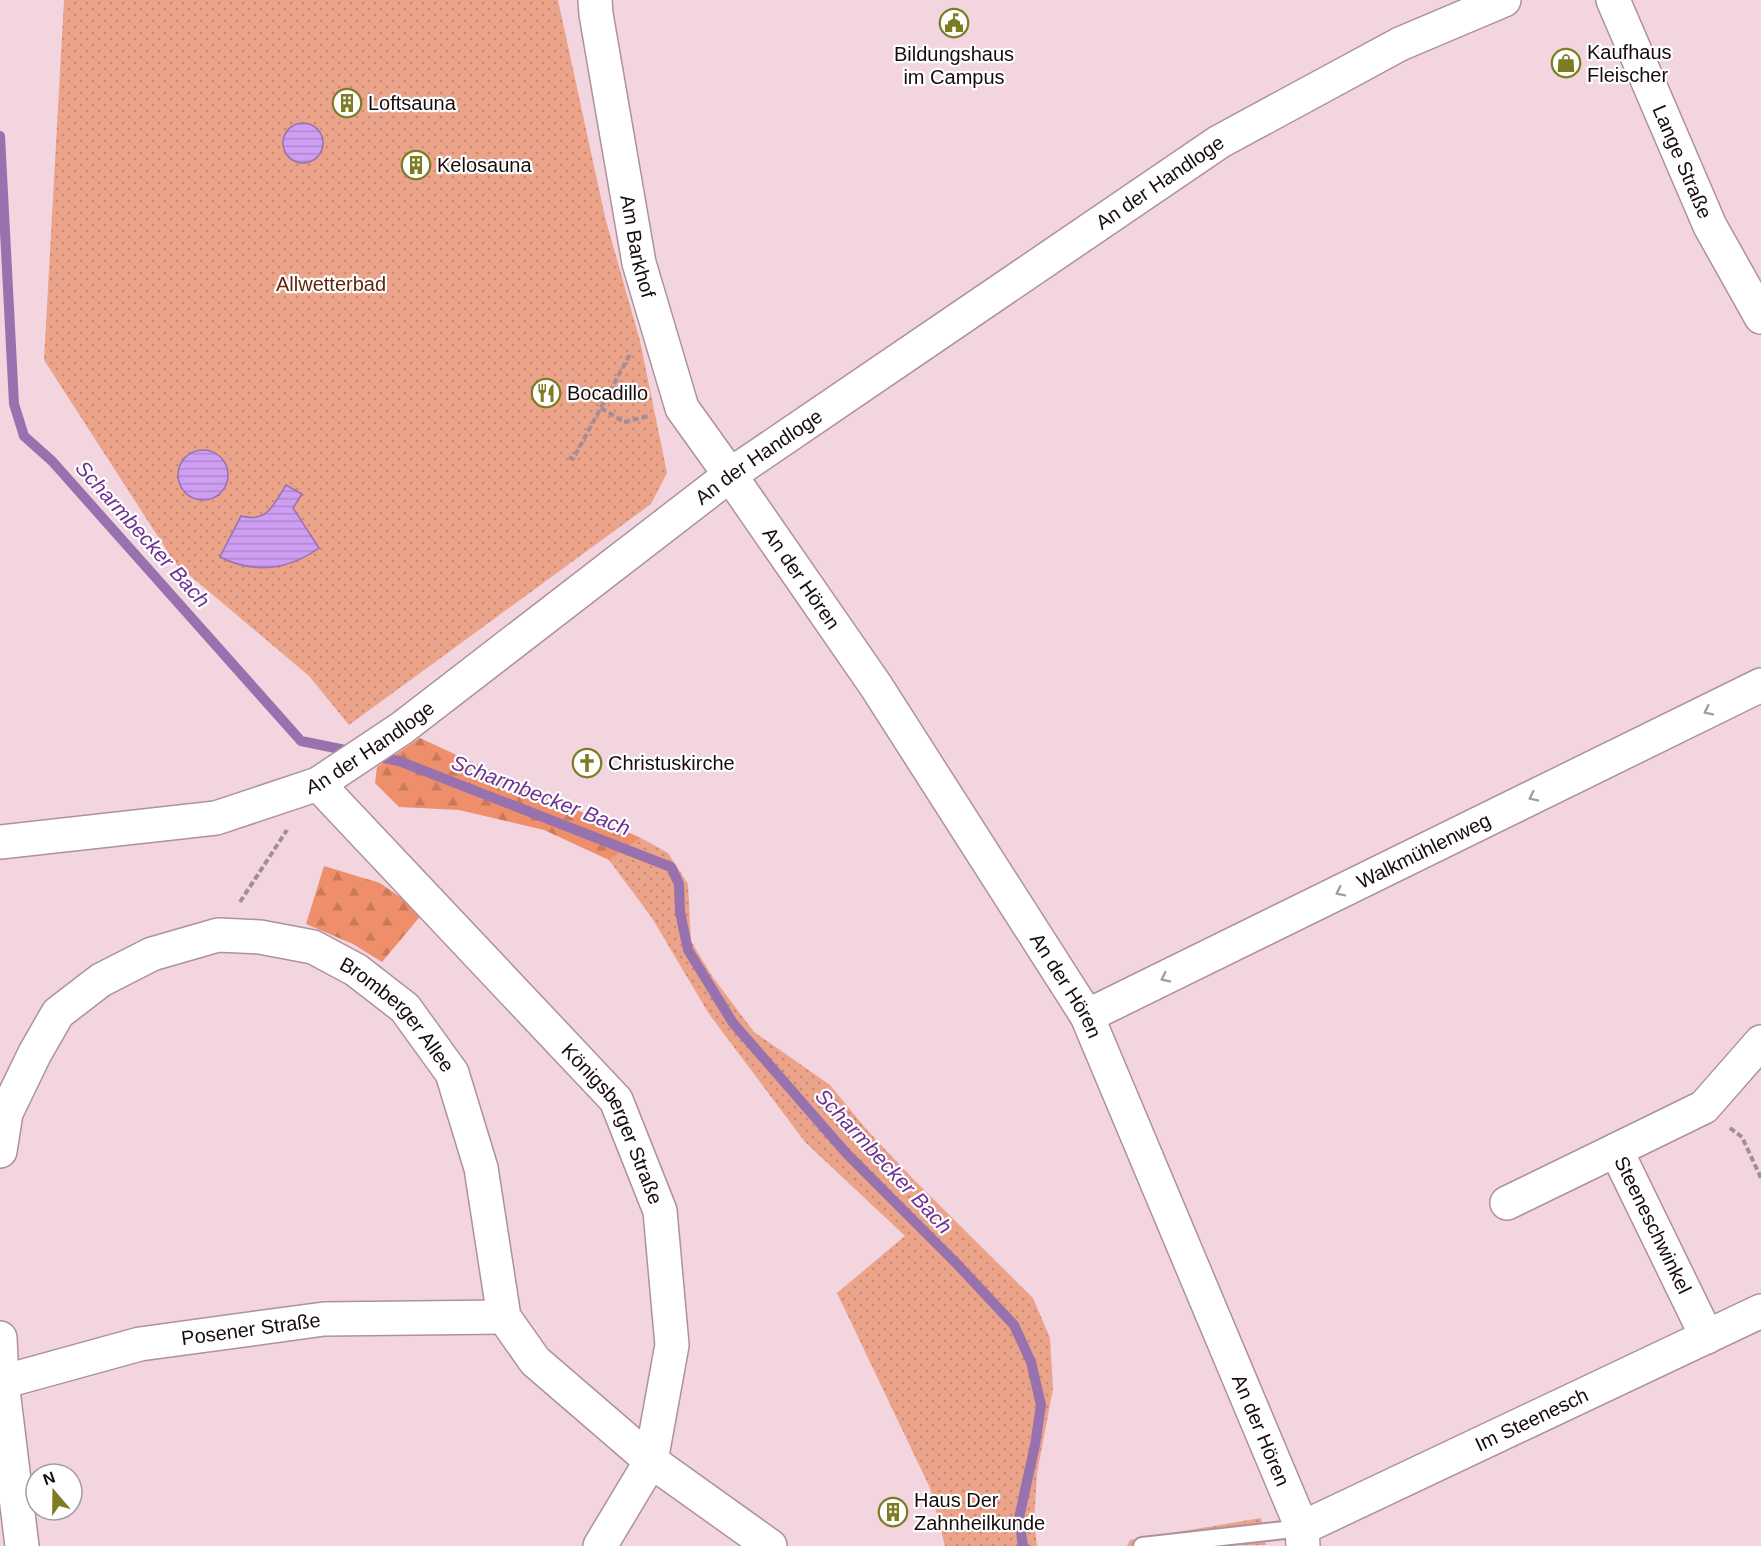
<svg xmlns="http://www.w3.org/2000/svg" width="1761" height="1546" viewBox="0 0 1761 1546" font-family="Helvetica,sans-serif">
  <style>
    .green { fill: url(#green-dots) }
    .forest { fill: url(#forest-firs) }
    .water { fill: url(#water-rules); stroke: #9772ae; stroke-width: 1.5 }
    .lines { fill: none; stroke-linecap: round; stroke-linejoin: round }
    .stream { stroke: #9772ae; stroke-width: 10 }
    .lane-casing { stroke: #ad919b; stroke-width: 20 }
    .street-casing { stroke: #ad919b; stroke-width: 36 }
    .path { stroke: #a48d96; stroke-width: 4; stroke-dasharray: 6 3; stroke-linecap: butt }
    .lane { stroke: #fff; stroke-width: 16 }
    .street { stroke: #fff; stroke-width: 33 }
    .oneway { stroke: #a29e9f }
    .labels { text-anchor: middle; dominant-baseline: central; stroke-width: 4.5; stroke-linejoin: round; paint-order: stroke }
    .poi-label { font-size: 20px; fill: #160c10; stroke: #fff; text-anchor: start }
    .street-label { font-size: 20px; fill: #160c10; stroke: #fff }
    .park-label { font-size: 20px; fill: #61250c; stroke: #fff }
    .water-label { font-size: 21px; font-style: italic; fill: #6d3293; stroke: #fff }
  </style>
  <defs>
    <pattern id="green-dots" width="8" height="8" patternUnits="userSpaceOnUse" patternTransform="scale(1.5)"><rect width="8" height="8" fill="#eba38a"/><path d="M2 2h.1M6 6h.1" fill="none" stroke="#c98b76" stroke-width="1.8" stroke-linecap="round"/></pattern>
    <pattern id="forest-firs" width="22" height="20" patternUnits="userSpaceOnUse" patternTransform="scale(1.5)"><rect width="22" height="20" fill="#ee8e6b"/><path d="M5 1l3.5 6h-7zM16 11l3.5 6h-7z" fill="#cb795c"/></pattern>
    <pattern id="water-rules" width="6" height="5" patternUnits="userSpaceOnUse" patternTransform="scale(1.5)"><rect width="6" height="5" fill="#ce9ef2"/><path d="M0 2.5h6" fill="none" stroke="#b087ce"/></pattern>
  </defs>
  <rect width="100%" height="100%" fill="#f3d5e0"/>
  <g class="green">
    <polygon points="64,0 558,0 605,217 640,341 667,473 651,504 349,725 309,676 175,563 44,360"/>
    <polygon points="641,838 668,853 688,884 691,941 712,976 754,1032 830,1085 866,1129 915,1181 1033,1298 1050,1338 1053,1389 1037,1473 1034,1522 1037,1546 945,1546 930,1488 837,1293 905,1236 805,1142 709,1014 652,918 609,860"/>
    <polygon points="1261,1518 1266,1545 1127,1546 1130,1540"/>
  </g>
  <g class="forest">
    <polygon points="420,738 538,793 641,838 609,860 544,830 459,810 399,807 375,783 377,767"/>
    <polygon points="324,866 380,883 423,913 382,962 353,944 306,924"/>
  </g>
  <g class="water">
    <circle cx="303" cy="143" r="20"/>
    <circle cx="203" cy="475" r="25"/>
    <path d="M286 485 302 494 293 508 319 548C288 570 254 574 220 557L241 516C268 523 273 505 286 485Z"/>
  </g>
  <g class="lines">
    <g class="stream">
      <polyline points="0,136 14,404 24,436 52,461 301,741 355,752"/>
      <polyline points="373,756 399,761 671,867 679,884 680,912 688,950 733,1023 847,1154 956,1263 1014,1325 1031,1362 1041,1405 1035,1445 1019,1518 1023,1546"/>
    </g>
    <g class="lane-casing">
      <polyline id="lane" points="1142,1546 1302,1528"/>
    </g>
    <g class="street-casing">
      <g id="street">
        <path id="s1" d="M595 0 596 14 639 263 682 408 730 475 876 686 1087 1016 1302 1528 1303 1546"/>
        <path id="s2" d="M1613 0 1710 226 1761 317"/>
        <path id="s3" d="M318 784 616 1100 660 1211 672 1345 651 1461 600 1546"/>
        <path id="s4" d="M0 842 216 818 318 784 402 728 730 475 1219 142 1400 44 1504 0"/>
        <path id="s5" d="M1087 1016 1761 685"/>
        <path id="s6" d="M0 1151 6 1113 35 1053 58 1013 101 980 152 954 218 935 260 937 313 947 356 970 405 1008 452 1073 481 1168 504 1317 535 1361 651 1461 770 1546"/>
        <polyline points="1507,1203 1616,1150"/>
        <polyline points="1707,1337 1616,1150 1704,1107 1761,1042"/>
        <polyline points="0,1338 2,1382 22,1546"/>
        <path id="s7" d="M2 1382 140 1344 324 1319 504 1317"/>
        <path id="s8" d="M1302 1528 1761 1311"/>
      </g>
    </g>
    <g class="path">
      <polyline points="601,408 624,422 649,416"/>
      <polyline points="569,457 573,459 629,356 628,353"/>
      <polyline points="240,902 287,830"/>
      <polyline points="1730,1128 1742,1137 1761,1178"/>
    </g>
    <use href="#lane" class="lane"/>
    <use href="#street" class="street"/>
  </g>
  <defs><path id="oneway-chevron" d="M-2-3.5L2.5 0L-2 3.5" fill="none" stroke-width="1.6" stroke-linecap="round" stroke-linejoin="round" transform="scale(1.5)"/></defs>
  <g class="oneway">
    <use href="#oneway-chevron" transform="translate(1708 711) rotate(154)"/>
    <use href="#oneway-chevron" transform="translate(1533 797) rotate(154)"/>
    <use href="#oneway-chevron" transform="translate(1340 892) rotate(154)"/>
    <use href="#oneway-chevron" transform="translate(1165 978) rotate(154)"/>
  </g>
  <defs>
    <g id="civic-ring" transform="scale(1.5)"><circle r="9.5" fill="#fff" stroke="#7d7c23" stroke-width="1.5"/><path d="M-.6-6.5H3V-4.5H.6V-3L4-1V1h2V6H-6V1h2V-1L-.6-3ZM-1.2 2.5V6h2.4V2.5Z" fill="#7d7c23"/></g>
    <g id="shop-ring" transform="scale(1.5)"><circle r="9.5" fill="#fff" stroke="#7d7c23" stroke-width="1.5"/><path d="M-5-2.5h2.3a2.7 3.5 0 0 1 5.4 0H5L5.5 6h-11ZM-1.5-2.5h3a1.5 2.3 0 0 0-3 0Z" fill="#7d7c23"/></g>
    <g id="building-ring" transform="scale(1.5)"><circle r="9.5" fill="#fff" stroke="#7d7c23" stroke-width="1.5"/><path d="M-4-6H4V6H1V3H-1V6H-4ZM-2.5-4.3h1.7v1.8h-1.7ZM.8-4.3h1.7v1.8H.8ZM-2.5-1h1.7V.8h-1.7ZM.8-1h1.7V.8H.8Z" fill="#7d7c23"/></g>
    <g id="restaurant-ring" transform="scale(1.5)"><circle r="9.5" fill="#fff" stroke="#7d7c23" stroke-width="1.5"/><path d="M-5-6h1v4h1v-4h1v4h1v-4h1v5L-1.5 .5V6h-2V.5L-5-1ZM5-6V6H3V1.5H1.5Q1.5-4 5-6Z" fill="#7d7c23"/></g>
    <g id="church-ring" transform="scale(1.5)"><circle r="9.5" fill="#fff" stroke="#7d7c23" stroke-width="1.5"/><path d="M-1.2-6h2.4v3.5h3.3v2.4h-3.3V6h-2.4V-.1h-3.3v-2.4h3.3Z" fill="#7d7c23"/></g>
  </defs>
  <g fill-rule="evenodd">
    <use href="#civic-ring" x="954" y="23"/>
    <use href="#shop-ring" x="1566" y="63"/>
    <use href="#building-ring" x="347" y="103"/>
    <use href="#building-ring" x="416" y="165"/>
    <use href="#restaurant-ring" x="546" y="393"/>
    <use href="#church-ring" x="587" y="763"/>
    <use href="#building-ring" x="893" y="1512"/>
  </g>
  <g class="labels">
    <g class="poi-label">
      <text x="1587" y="52">Kaufhaus<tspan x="1587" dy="23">Fleischer</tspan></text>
      <text x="954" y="54" text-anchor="middle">Bildungshaus<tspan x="954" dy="23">im Campus</tspan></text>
      <text x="368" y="103">Loftsauna</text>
      <text x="437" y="165">Kelosauna</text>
      <text x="567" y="393">Bocadillo</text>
      <text x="608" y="763">Christuskirche</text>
      <text x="914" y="1500">Haus Der<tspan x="914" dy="23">Zahnheilkunde</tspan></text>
    </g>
    <g class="street-label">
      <text stroke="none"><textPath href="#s2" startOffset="176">Lange Straße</textPath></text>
      <text stroke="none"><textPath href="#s4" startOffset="1360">An der Handloge</textPath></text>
      <text stroke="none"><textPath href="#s1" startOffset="250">Am Barkhof</textPath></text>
      <text stroke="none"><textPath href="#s4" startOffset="874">An der Handloge</textPath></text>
      <text stroke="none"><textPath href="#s1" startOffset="626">An der Hören</textPath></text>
      <text stroke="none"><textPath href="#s4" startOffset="388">An der Handloge</textPath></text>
      <text stroke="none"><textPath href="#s5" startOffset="375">Walkmühlenweg</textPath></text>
      <text stroke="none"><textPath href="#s1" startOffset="1112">An der Hören</textPath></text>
      <text stroke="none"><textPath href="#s6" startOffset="537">Bromberger Allee</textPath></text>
      <text stroke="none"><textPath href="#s3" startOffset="453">Königsberger Straße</textPath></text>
      <text transform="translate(1653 1225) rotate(64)">Steeneschwinkel</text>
      <text stroke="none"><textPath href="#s7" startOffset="255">Posener Straße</textPath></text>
      <text stroke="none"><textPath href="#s8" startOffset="254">Im Steenesch</textPath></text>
      <text stroke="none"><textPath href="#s1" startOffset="1598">An der Hören</textPath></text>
    </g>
    <g class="park-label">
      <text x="331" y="284">Allwetterbad</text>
    </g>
    <g class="water-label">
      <text transform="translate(143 534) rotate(48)">Scharmbecker Bach</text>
      <text transform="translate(541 795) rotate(21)">Scharmbecker Bach</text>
      <text transform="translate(884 1161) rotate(47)">Scharmbecker Bach</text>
    </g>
  </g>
  <g transform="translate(54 1492) rotate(340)"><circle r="28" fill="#ffffff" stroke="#a29e9f" stroke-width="1.5"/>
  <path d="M0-4.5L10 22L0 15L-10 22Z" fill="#7d7c23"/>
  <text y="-9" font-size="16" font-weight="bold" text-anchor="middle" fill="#160c10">N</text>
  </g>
</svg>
